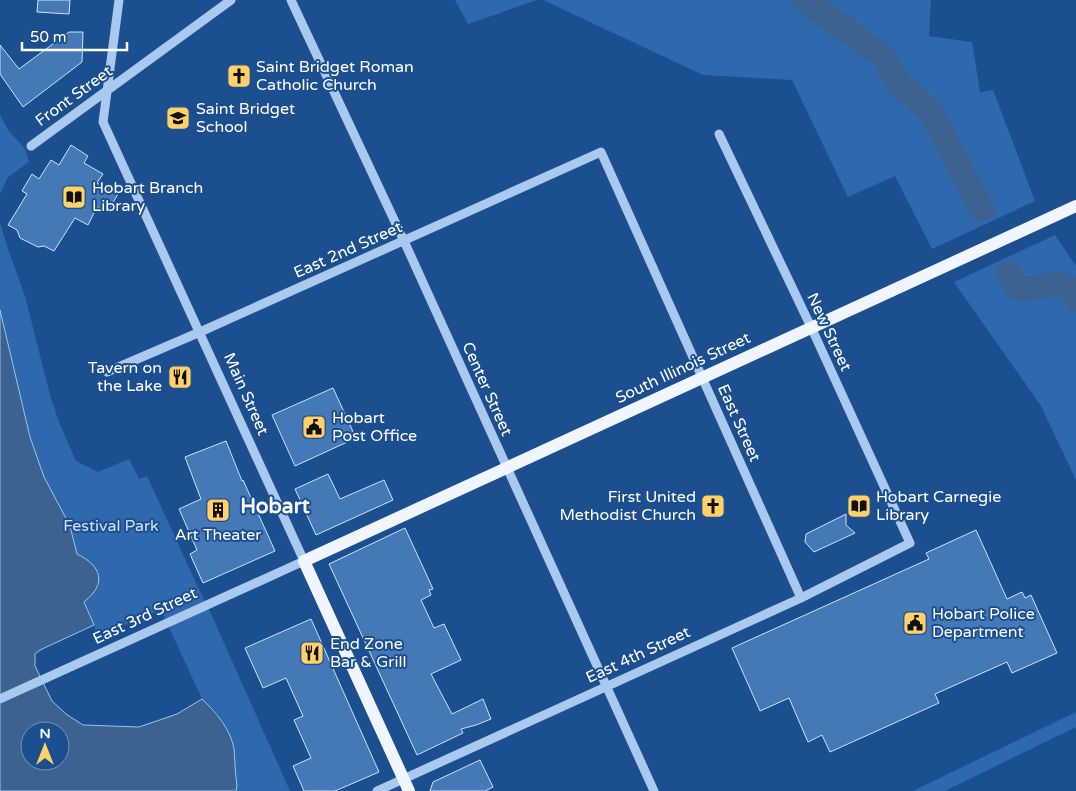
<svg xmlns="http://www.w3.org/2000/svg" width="1076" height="791" viewBox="0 0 1076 791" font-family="'Varela Round',sans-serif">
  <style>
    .green { fill: #2e69ad }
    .water { fill: #3c6290; stroke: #9cc4f0; fill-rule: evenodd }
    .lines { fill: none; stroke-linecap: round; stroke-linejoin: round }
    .river { stroke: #3c6290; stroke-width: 25 }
    .building { fill: #4478b7; stroke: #cfe3fa }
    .minor { stroke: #a9c9ee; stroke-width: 9 }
    .major { stroke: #f0f6ff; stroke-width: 12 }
    .labels { text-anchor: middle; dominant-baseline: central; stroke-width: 4; stroke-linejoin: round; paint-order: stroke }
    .poi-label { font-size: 16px; fill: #fff; stroke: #1b4f8f; text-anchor: start }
    .street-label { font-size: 16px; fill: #fff; stroke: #1b4f8f }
    .park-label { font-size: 16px; fill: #cfe3fa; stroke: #1b4f8f }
    .district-label { font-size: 21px; font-weight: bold; fill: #fff; stroke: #1b4f8f }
  </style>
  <rect width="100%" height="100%" fill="#1b4f8f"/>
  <g class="green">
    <polygon points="455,0 537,0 468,24"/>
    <polygon points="543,0 931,0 929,36 972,42 980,92 993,90 1035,201 932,249 895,176 848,197 792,80 703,75"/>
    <polygon points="0,115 8,130 25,149 29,162 8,177 0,194"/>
    <polygon points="0,223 8,249 25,296 50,395 59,422 76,461 98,472 129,459 139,479 147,476 197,585 208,607 290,791 236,791 237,785 233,747 223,724 215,711 202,699 161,610 98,636 0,388"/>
    <polygon points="1055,235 1076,266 1076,480 1041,406 954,282"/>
    <polygon points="1076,712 1076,727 945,791 913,791"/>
  </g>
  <path class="water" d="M0 310 30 437 44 477 70 526 77 554C102 566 107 584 84 602L94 625 40 650 35 654V666L52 701 66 714 83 725 139 727 177 714 202 699C216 712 231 730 234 749 235 761 235 773 237 785L236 791H0ZM30 731H60V761H30Z"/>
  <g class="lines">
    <g class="river">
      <polyline points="804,0 883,56 898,83 931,112 982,209"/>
      <path d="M1008 273 1018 288C1042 294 1062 269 1076 299"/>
    </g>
  </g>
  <g class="building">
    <polygon points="38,0 70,0 69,14 37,12"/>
    <polygon points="69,32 83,32 82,62 23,107 0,74 0,45 19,69"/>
    <polygon points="71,145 88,156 84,163 103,174 97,183 118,194 108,211 97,207 88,225 75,218 54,251 44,246 38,247 20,238 17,230 8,225 27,194 22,191 32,174 39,179 51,160 59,165"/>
    <polygon points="333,388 356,438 295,466 272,415"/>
    <polygon points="226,441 242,481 243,480 275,551 203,583 190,554 197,550 179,509 201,499 185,457"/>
    <polygon points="328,474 340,499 384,480 393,500 316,535 295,489"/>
    <polygon points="846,514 846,525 855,533 814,552 805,542 806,534"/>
    <polygon points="405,528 433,589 429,590 431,595 421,600 434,628 444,624 461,660 431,674 452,714 483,699 491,719 476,725 461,729 463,733 417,755 329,564"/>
    <polygon points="976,530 1007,599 1022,592 1025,598 1031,595 1057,653 1012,673 1007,662 935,694 939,703 830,752 822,735 808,742 789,698 760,711 732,648 929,559 926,553"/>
    <polygon points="311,619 379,772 335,791 304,791 293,766 311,758 294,720 303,716 286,678 263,688 245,648"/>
    <polygon points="480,760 493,787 485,791 430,791 433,782"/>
  </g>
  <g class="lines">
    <g class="minor">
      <polyline points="291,0 404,241 654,791"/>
      <polyline points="31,146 231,0"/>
      <polyline points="107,372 200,332 601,152 801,598"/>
      <polyline points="0,699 304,561 103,122 119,0"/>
      <polyline points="377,791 801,598 910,543 811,327 719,134"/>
    </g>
    <polyline class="major" points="409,791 304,561 1076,206"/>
  </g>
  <defs>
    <g id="church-square" transform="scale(1.25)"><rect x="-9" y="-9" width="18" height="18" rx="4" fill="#ffd166" stroke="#1b4f8f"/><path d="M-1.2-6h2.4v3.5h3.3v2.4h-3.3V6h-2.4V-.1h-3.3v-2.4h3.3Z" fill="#111"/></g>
    <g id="school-square" transform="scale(1.25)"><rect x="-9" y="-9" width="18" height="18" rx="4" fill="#ffd166" stroke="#1b4f8f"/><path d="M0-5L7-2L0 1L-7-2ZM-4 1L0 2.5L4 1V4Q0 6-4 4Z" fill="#111"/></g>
    <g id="library-square" transform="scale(1.25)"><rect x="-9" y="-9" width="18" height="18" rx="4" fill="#ffd166" stroke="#1b4f8f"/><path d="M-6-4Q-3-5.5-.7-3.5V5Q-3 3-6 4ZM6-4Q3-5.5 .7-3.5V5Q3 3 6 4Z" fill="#111"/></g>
    <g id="restaurant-square" transform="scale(1.25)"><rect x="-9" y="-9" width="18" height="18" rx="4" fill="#ffd166" stroke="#1b4f8f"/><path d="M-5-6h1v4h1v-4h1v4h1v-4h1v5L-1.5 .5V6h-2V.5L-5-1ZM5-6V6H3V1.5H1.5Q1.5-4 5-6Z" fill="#111"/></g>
    <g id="civic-square" transform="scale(1.25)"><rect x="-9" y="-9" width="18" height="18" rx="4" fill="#ffd166" stroke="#1b4f8f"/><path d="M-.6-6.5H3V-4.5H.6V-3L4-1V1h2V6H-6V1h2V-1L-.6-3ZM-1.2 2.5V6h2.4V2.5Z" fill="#111"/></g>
    <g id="building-square" transform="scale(1.25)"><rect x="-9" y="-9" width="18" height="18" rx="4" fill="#ffd166" stroke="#1b4f8f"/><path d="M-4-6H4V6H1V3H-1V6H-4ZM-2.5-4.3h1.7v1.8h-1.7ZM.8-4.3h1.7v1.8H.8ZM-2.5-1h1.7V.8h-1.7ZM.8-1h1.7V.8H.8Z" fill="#111"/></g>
  </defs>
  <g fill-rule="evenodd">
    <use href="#church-square" x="239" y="76"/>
    <use href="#school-square" x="178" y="118"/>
    <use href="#library-square" x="74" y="197"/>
    <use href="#restaurant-square" x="180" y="377"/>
    <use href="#civic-square" x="314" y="427"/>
    <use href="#church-square" x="713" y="506"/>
    <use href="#library-square" x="859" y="506"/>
    <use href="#building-square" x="218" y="510"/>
    <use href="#civic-square" x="915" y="623"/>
    <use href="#restaurant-square" x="312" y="653"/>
  </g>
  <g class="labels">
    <g class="poi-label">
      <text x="256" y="67">Saint Bridget Roman<tspan x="256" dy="18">Catholic Church</tspan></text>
      <text x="196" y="109">Saint Bridget<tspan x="196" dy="18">School</tspan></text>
      <text x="92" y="188">Hobart Branch<tspan x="92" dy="18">Library</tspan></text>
      <text x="162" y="368" text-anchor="end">Tavern on<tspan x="162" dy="18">the Lake</tspan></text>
      <text x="332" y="418">Hobart<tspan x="332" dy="18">Post Office</tspan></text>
      <text x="696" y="497" text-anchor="end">First United<tspan x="696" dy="18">Methodist Church</tspan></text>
      <text x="876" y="497">Hobart Carnegie<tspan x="876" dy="18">Library</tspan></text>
      <text x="218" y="535" text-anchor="middle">Art Theater</text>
      <text x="932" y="614">Hobart Police<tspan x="932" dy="18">Department</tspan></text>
      <text x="330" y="644">End Zone<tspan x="330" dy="18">Bar &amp; Grill</tspan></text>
    </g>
    <g class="street-label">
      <text transform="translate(74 96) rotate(-36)">Front Street</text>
      <text transform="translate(348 250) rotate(-24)">East 2nd Street</text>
      <text transform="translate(829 332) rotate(65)">New Street</text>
      <text transform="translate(683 368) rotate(-25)">South Illinois Street</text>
      <text transform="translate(487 389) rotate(66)">Center Street</text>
      <text transform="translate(246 394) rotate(66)">Main Street</text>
      <text transform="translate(739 423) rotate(66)">East Street</text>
      <text transform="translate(145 616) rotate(-25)">East 3rd Street</text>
      <text transform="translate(638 655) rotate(-25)">East 4th Street</text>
    </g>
    <g class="park-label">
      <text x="111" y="526">Festival Park</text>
    </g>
    <g class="district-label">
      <text x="275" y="506">Hobart</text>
    </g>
  </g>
  <g transform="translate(45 746)"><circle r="24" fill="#1b4f8f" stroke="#7695bc"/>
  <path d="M0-4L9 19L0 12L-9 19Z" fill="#ffd166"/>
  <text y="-8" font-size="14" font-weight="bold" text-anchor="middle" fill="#ffffff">N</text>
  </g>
  <path d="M22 42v8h105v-8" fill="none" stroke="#ffffff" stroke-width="2.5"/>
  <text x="30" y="42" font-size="15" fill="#ffffff" stroke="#1b4f8f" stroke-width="4" paint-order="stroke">50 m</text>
</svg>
